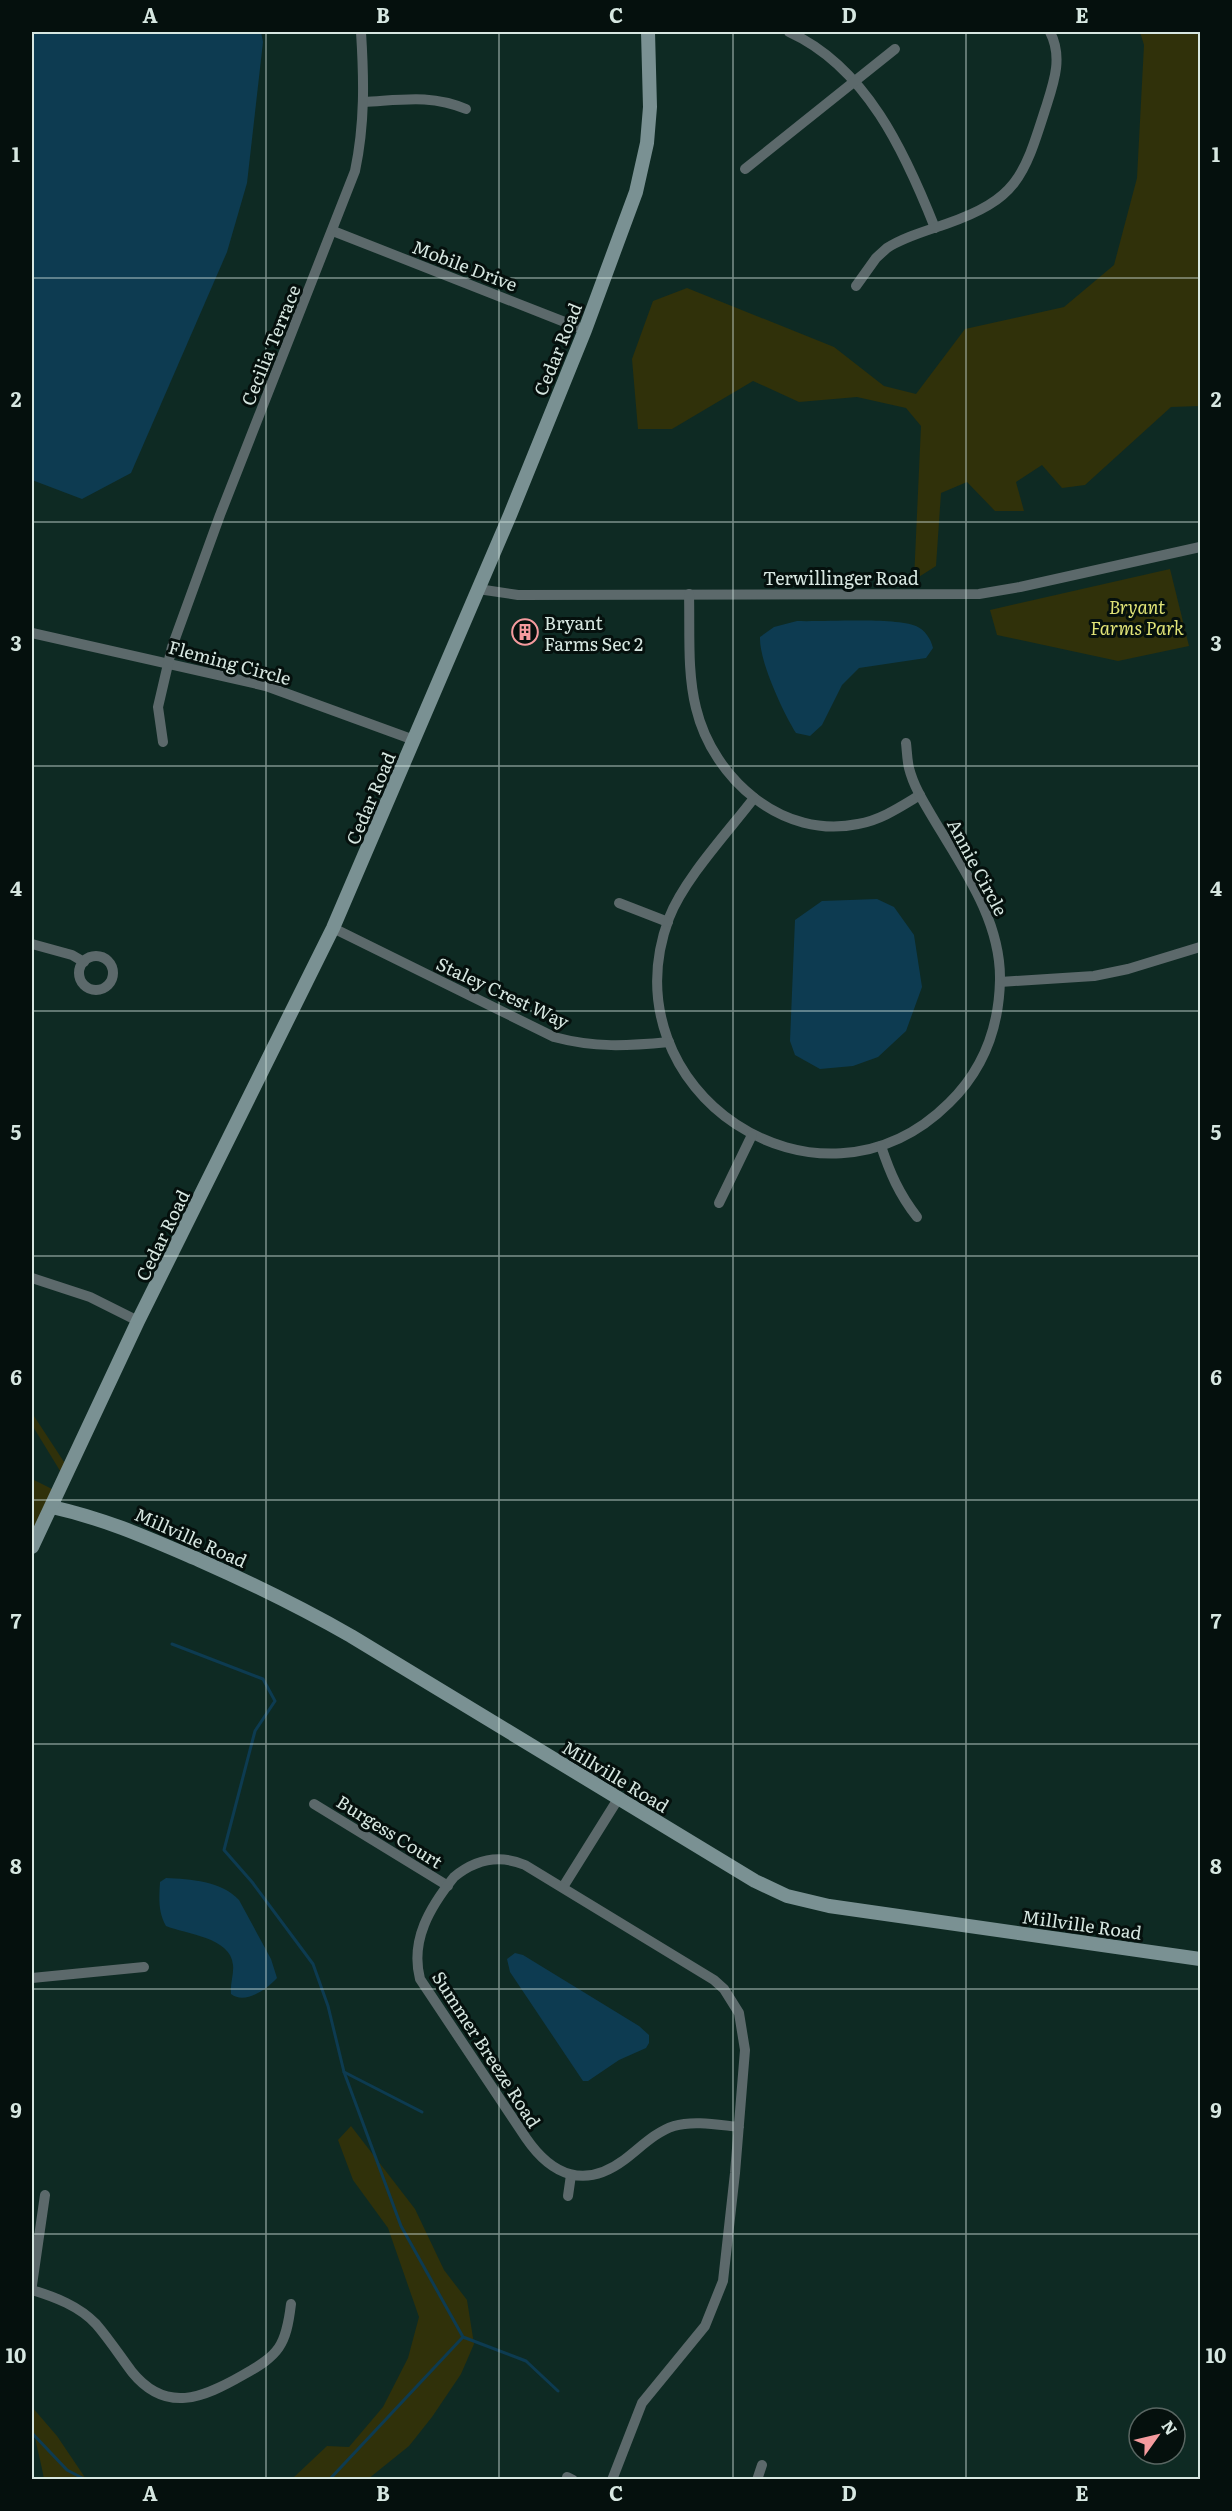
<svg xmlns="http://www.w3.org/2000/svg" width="1232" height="2511" viewBox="0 0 1232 2511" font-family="Literata,serif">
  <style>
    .green { fill: #30310a }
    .water { fill: #0d3b51 }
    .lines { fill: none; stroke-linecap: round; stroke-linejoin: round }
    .stream { stroke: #0d3b51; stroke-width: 3 }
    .street { stroke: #5c696b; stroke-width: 10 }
    .secondary { stroke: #7a9193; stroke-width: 14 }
    .grid { fill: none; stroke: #d7e7e1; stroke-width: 1.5; stroke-opacity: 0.55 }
    .labels { text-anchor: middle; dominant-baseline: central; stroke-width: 6; stroke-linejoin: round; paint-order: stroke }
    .street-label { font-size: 18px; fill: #d7e7e1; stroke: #05100d }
    .park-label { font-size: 18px; font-style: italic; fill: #e1e477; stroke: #05100d }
    .poi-label { font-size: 18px; fill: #d7e7e1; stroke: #05100d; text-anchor: start }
    .neatline { fill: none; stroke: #d7e7e1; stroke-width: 2 }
    .grid-label { font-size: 20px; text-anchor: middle; font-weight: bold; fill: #d7e7e1 }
  </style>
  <rect width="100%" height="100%" fill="#0e2a23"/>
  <g class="green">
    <polygon points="1140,32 1200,32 1200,406 1171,407 1085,485 1062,488 1042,465 1016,482 1024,511 995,511 967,482 941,493 936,566 914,580 921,426 906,408 857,397 799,402 753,381 672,429 638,429 632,359 653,301 687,288 834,347 884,386 916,394 965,329 1064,307 1114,265 1137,178 1144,45"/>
    <polygon points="1170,569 1189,646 1118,661 997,635 990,610"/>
    <polygon points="32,1413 66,1465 62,1474 32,1425"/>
    <polygon points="32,1479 54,1490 32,1531"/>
    <polygon points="351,2126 415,2209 444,2270 467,2300 474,2344 461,2374 432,2417 409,2446 368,2479 292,2479 327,2446 349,2447 383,2407 408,2358 419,2317 388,2228 353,2180 338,2140"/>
    <path d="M32 2407 57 2436 86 2479H44C40 2455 31 2431 32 2407Z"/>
  </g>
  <g class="water">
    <polygon points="32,32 261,32 263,42 247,183 227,252 131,473 82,499 32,480"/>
    <path d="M797 621C824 622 894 617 916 626 925 630 931 639 933 648L926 658 859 668 842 685 822 725 810 736 796 733C783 712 759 661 760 637L774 627Z"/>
    <polygon points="877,899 894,907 914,935 922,987 906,1031 878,1057 853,1066 820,1069 795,1055 790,1041 795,920 822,901"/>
    <path d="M166 1878C190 1879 222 1881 239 1900L271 1959 277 1978C267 1989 245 2005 231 1994 230 1984 234 1974 233 1965 231 1937 185 1934 166 1926 158 1912 159 1898 160 1882Z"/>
    <polygon points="515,1953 523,1955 639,2026 649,2035 649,2043 646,2048 619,2060 588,2081 583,2081 510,1972 507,1959"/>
  </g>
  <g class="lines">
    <g class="stream">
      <polyline points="172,1644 263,1679 275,1701 255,1731 224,1850 252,1882 313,1964 328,2006 344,2072 401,2226 463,2337 526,2361 558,2391"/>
      <polyline points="344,2072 422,2112"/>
      <polyline points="32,2433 67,2470 86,2480"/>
      <polyline points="329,2480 463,2337"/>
    </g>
    <g class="street">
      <path d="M789 32C866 67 905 152 935 228"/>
      <path d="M364 102C401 100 431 94 466 109"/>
      <polyline points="745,169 895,49"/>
      <polyline points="333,231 585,330"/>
      <path d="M856 286 876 258 887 248C904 237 926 231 946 224 1018 199 1024 176 1046 107 1054 82 1063 57 1050 32"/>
      <polyline points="478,589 518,595 979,594 1020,587 1200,547"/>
      <path d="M689 594C690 632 687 672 696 708 713 779 783 840 858 824 881 820 900 807 920 795"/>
      <polyline points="32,633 266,686 414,740"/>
      <path d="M163 742 158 707 172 647 220 515 355 171C365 124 364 79 361 32"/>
      <path d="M754 798C728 832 684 879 669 918 605 1091 818 1233 949 1103 983 1070 999 1028 1000 980 1001 922 965 871 936 823 926 806 914 788 909 768 907 760 907 751 906 743"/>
      <polyline points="619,903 668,922"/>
      <path d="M333 928 554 1037C595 1048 627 1046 669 1042"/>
      <polyline points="32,944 72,955 84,962"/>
      <circle cx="96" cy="973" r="17"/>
      <polyline points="1000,982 1094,976 1128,969 1200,947"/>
      <path d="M881 1146C890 1173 899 1194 917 1217"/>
      <polyline points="719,1203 752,1135"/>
      <polyline points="32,1278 90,1297 138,1321"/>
      <polyline points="314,1804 448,1886"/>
      <polyline points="563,1887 618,1799"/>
      <polyline points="32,1978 144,1967"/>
      <polyline points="568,2196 571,2175"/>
      <polyline points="32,2285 45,2195"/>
      <path d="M32 2290C55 2297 79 2306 96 2324 109 2339 120 2356 132 2372 166 2414 203 2398 243 2375 279 2355 286 2346 291 2304"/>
      <polyline points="567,2477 573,2480"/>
      <path d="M612 2480 642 2403 705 2326 723 2281 735 2173 745 2050 739 2013 724 1989 714 1980 525 1865C499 1854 476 1859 454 1877 430 1907 410 1940 420 1979L526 2138C552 2176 585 2189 624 2160 640 2148 655 2132 674 2126 694 2120 719 2125 739 2127"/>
      <polyline points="757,2480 762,2465"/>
    </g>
    <g class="secondary">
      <path d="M52 1507C106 1519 148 1538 199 1560 251 1583 302 1608 351 1636L755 1881 787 1896 829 1906 1200 1959"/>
      <polyline points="32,1547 138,1321 333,928 510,515 585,330 636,192 647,143 650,107 648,32"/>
    </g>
  </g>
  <path class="grid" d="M266 32V2480M499 32V2480M733 32V2480M966 32V2480M32 278H1200M32 522H1200M32 766H1200M32 1011H1200M32 1256H1200M32 1500H1200M32 1744H1200M32 1989H1200M32 2234H1200"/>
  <defs>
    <g id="building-ring" transform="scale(1.35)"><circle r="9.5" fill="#05100d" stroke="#f59b9e" stroke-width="1.5"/><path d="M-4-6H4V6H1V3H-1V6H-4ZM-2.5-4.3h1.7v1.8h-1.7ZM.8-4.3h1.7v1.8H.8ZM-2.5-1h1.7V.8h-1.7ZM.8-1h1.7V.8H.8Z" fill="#f59b9e"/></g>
  </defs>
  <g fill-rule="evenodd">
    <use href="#building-ring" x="525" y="632"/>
  </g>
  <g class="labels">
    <g class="street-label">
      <text transform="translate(465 265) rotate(21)">Mobile Drive</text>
      <text transform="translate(270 345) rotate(-68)">Cecilia Terrace</text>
      <text transform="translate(557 349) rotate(-68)">Cedar Road</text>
      <text x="841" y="577">Terwillinger Road</text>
      <text transform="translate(230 662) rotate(15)">Fleming Circle</text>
      <text transform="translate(370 798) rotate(-67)">Cedar Road</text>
      <text transform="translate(978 867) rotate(62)">Annie Circle</text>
      <text transform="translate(503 992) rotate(25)">Staley Crest Way</text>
      <text transform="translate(162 1235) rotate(-64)">Cedar Road</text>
      <text transform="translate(191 1537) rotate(24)">Millville Road</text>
      <text transform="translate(616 1776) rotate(31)">Millville Road</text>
      <text transform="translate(390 1831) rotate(32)">Burgess Court</text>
      <text transform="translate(1082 1924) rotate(8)">Millville Road</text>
      <text transform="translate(487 2049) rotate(57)">Summer Breeze Road</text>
    </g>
    <g class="park-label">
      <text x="1137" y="606">Bryant<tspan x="1137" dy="21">Farms Park</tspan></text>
    </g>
    <g class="poi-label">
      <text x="544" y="622">Bryant<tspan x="544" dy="21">Farms Sec 2</tspan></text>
    </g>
  </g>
  <rect width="1232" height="2511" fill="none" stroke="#05100d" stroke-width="66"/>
  <g transform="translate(1157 2436) rotate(56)"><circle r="28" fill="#05100d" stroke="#596662" stroke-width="1.5"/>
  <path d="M0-4.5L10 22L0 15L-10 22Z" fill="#f59b9e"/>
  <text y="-9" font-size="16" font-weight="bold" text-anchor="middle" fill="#d7e7e1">N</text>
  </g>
  <rect x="33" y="33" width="1166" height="2445" class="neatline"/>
  <g class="grid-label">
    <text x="150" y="23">A</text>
    <text x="383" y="23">B</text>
    <text x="616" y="23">C</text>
    <text x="849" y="23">D</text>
    <text x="1082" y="23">E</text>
    <text x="16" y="162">1</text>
    <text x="1216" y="162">1</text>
    <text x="16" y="407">2</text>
    <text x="1216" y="407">2</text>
    <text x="16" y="651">3</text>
    <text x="1216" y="651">3</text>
    <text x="16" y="896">4</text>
    <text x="1216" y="896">4</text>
    <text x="16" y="1140">5</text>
    <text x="1216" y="1140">5</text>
    <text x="16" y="1385">6</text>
    <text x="1216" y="1385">6</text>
    <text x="16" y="1629">7</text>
    <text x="1216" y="1629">7</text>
    <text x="16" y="1874">8</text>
    <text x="1216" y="1874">8</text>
    <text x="16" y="2118">9</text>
    <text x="1216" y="2118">9</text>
    <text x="16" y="2363">10</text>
    <text x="1216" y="2363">10</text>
    <text x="150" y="2501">A</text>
    <text x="383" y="2501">B</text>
    <text x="616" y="2501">C</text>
    <text x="849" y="2501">D</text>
    <text x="1082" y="2501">E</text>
  </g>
</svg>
